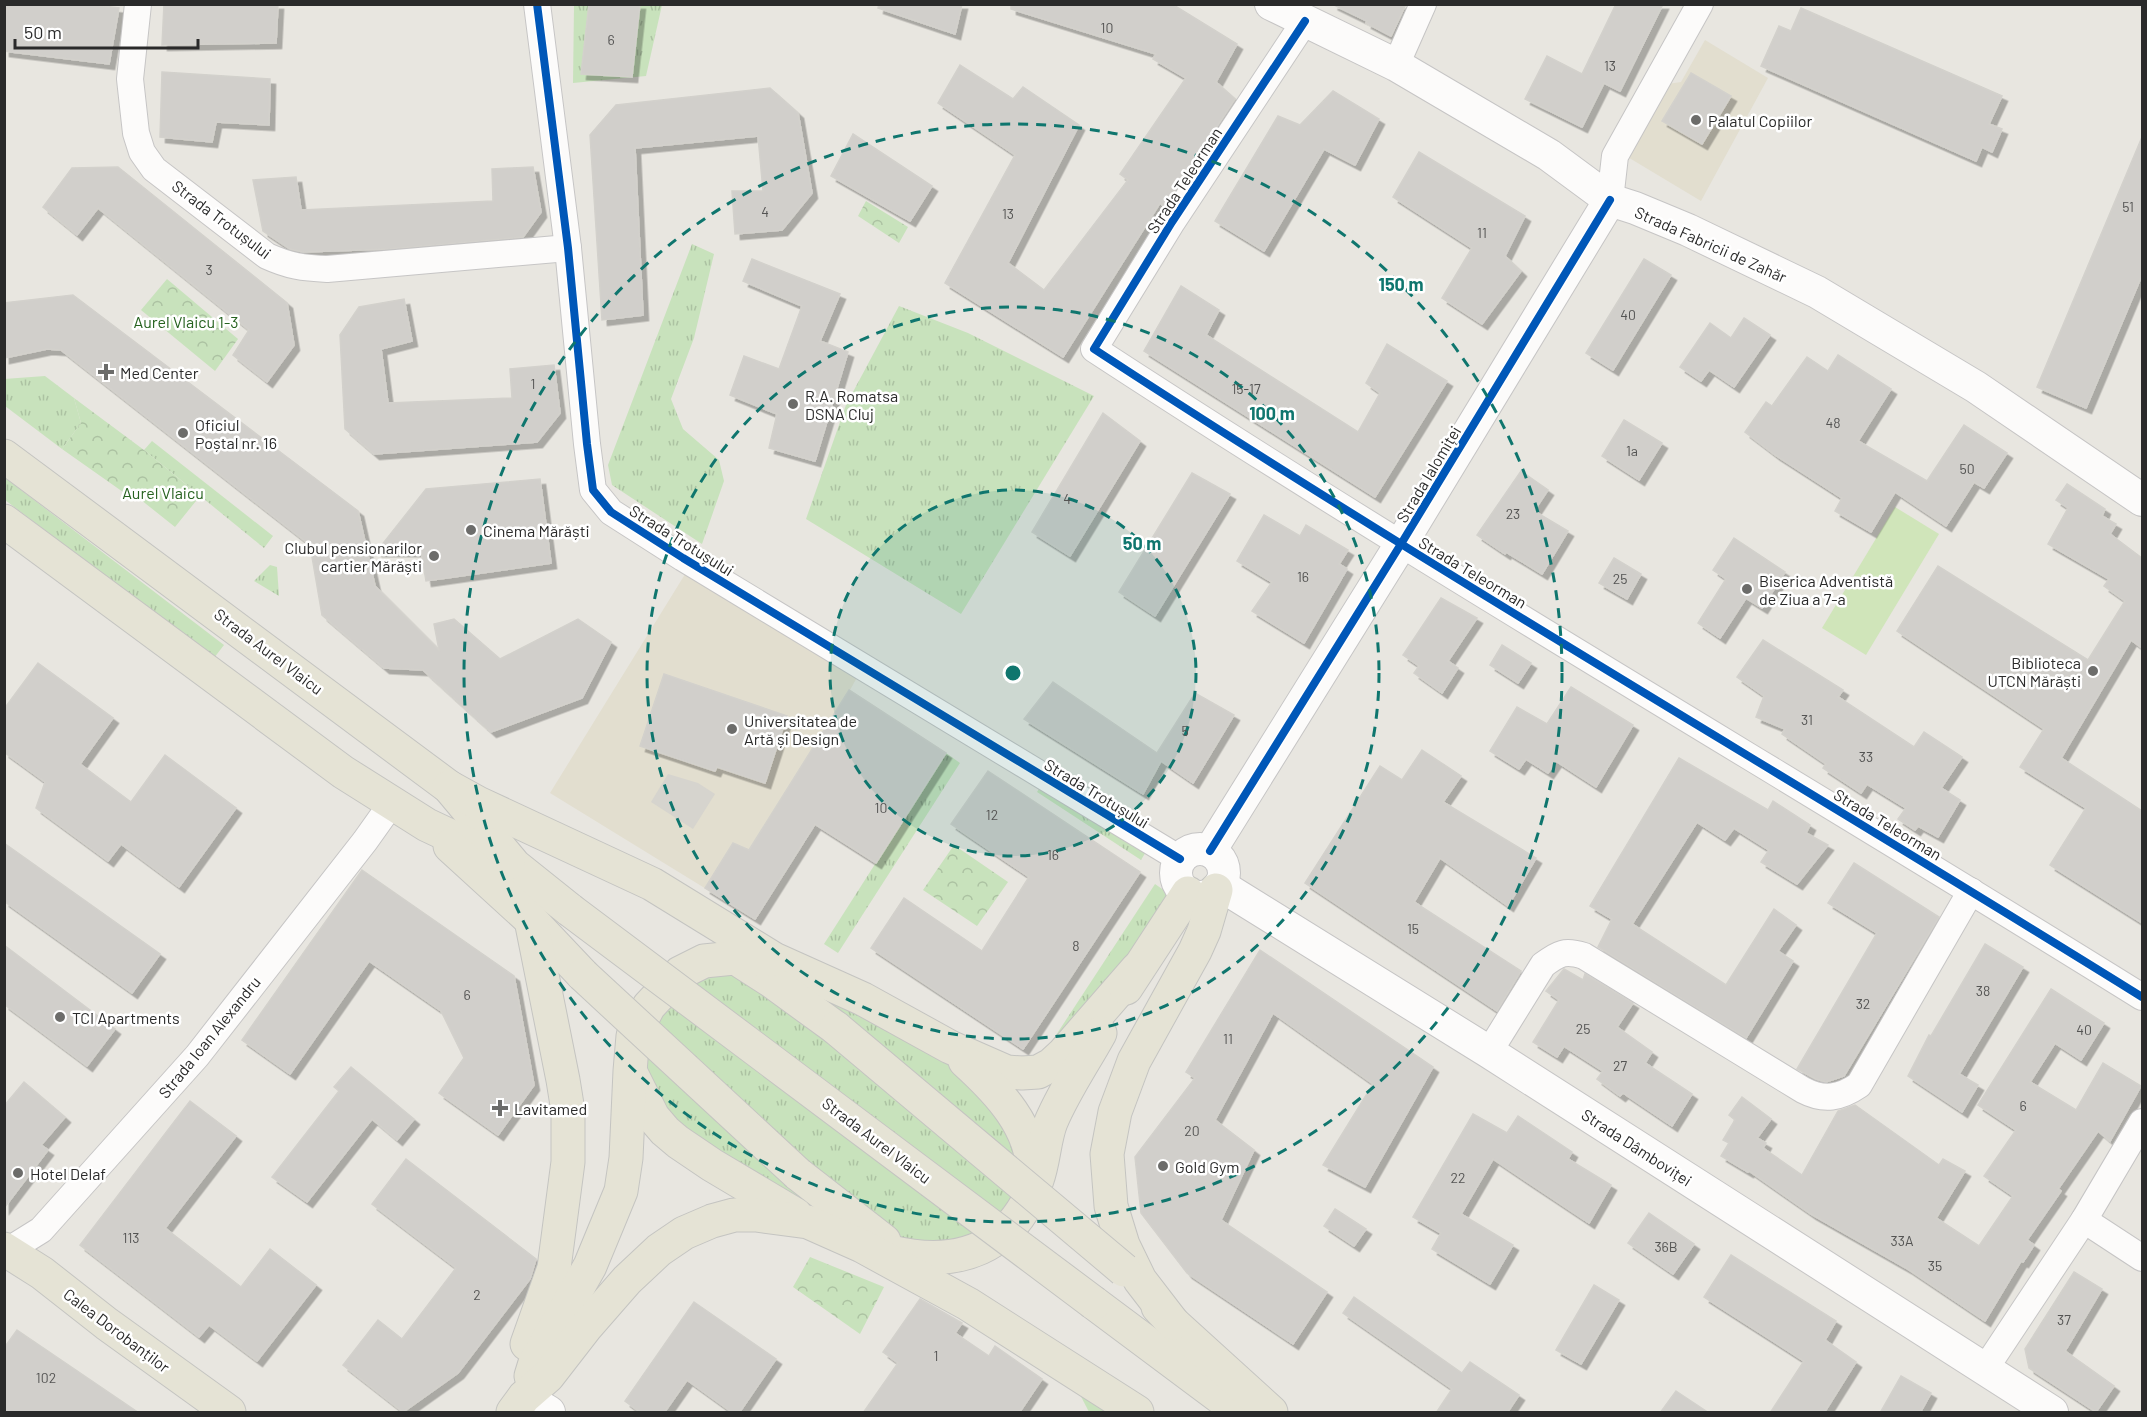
<svg xmlns="http://www.w3.org/2000/svg" width="2147" height="1417" viewBox="0 0 2147 1417" font-family="Barlow,sans-serif">
  <style>
    .education { fill: #e2decf }
    .grass { fill: url(#grass-tufts) }
    .park { fill: url(#park-crowns) }
    .pitch { fill: #d0e5ba }
    .plaza { fill: #d6d4ce }
    .building { fill: #d1cfcb; stroke: #d3d1cc; stroke-width: 1.5; filter: url(#shadow) }
    .lines { fill: none; stroke-linecap: round; stroke-linejoin: round }
    .minor-casing { stroke: #c6c5c5; stroke-width: 28 }
    .tertiary-casing { stroke: #c6c5c5; stroke-width: 34 }
    .primary-casing { stroke: #c4c4c1; stroke-width: 35 }
    .minor { stroke: #fcfbfa; stroke-width: 26 }
    .tertiary { stroke: #fcfbfa; stroke-width: 32 }
    .primary { stroke: #e5e3d5; stroke-width: 33 }
    .primary-bridge-casing { stroke: #c4c4c1; stroke-width: 35; stroke-linecap: butt }
    .primary-bridge { stroke: #e5e3d5; stroke-width: 33 }
    .cycleway-casing { stroke: #fff; stroke-width: 11 }
    .cycleway { stroke: #0057b8; stroke-width: 8 }
    .ring { fill: none; stroke: #0f766e; stroke-width: 3; stroke-dasharray: 10 8 }
    .poi-dot { fill: #6c6c6a; stroke: #fff; stroke-width: 2 }
    .labels { text-anchor: middle; dominant-baseline: central; stroke-width: 5; stroke-linejoin: round; paint-order: stroke }
    .number-label { font-size: 14px; fill: #545453 }
    .poi-label { font-size: 16px; fill: #2a2a2a; stroke: #fff; text-anchor: start }
    .street-label { font-size: 16px; fill: #2a2a2a; stroke: #fff }
    .park-label { font-size: 16px; fill: #26621f; stroke: #fff }
    .centre { fill: #0f766e; stroke: #fff; stroke-width: 3 }
    .ring-label { font-size: 18px; text-anchor: middle; font-weight: bold; fill: #0f766e; stroke: #fff; stroke-width: 5; stroke-linejoin: round; paint-order: stroke }
  </style>
  <defs>
    <pattern id="grass-tufts" width="24" height="20" patternUnits="userSpaceOnUse" patternTransform="scale(1.5)"><rect width="24" height="20" fill="#c8e2bc"/><path d="M3 7l-1-3M5 7V3M7 7l1-3M15 17l-1-3M17 17v-4M19 17l1-3" fill="none" stroke="#acc2a2"/></pattern>
    <pattern id="park-crowns" width="20" height="18" patternUnits="userSpaceOnUse" patternTransform="scale(1.5)"><rect width="20" height="18" fill="#c8e2bc"/><path d="M2 6a3 3 0 1 1 6 0M12 15a3 3 0 1 1 6 0" fill="none" stroke="#acc2a2"/></pattern>
    <filter id="shadow"><feDropShadow dx="5.5" dy="5.5" stdDeviation="0" flood-color="#0004"/></filter>
  </defs>
  <rect width="100%" height="100%" fill="#e8e6e0"/>
  <g class="education">
    <polygon points="1705,40 1768,78 1701,201 1626,156 1667,84 1681,82"/>
    <polygon points="687,571 859,674 850,690 885,713 755,919 550,793"/>
  </g>
  <g class="grass">
    <polygon points="574,5 662,5 646,76 573,83"/>
    <polygon points="692,244 714,254 694,338 671,399 683,429 719,460 724,481 702,544 612,485 608,465"/>
    <polygon points="899,306 968,333 1094,396 961,614 806,519 846,405"/>
    <polygon points="45,376 74,398 81,423 62,449 5,406 4,379"/>
    <polygon points="152,441 273,536 264,548 144,450"/>
    <polygon points="4,477 224,645 214,658 5,500"/>
    <polygon points="270,565 277,567 279,596 254,581"/>
    <polygon points="946,753 960,763 838,953 824,944"/>
    <polygon points="1043,782 1147,850 1141,860 1037,792"/>
    <polygon points="1155,884 1175,898 1133,962 1043,1055"/>
    <polygon points="773,964 946,1051 999,1101 1028,1179 978,1242 866,1243 673,1129 636,1068 644,1025 688,976"/>
    <polygon points="1073,1381 1123,1412 1089,1412"/>
  </g>
  <g class="park">
    <polygon points="866,201 908,227 899,243 858,216"/>
    <polygon points="167,279 238,339 215,371 141,310"/>
    <polygon points="74,398 144,450 200,496 175,527 126,488 123,492 62,449 81,423"/>
    <polygon points="954,845 1008,882 977,926 923,890"/>
    <polygon points="810,1257 884,1287 860,1334 793,1287"/>
  </g>
  <polygon class="pitch" points="1895,507 1939,534 1866,655 1822,628"/>
  <polygon class="plaza" points="668,774 698,783 715,794 693,829 651,802"/>
  <g class="building">
    <polygon points="4,4 86,4 119,8 109,64 4,51"/>
    <polygon points="164,4 278,4 276,43 162,45"/>
    <polygon points="589,4 640,4 632,77 581,74"/>
    <polygon points="879,4 962,4 955,34 878,8"/>
    <polygon points="1011,4 1172,4 1237,44 1216,82 1235,99 1164,207 1160,203 1063,357 945,283 1015,155 938,103 960,65 1013,99 1023,87 1079,125 1008,263 1044,290 1128,180 1120,174 1186,78 1153,59 1156,54 1011,9"/>
    <polygon points="1332,4 1406,4 1391,36 1366,23 1367,21"/>
    <polygon points="1616,4 1663,4 1620,91 1604,83 1582,127 1525,99 1547,56 1582,74"/>
    <polygon points="1801,8 2002,96 1989,124 2002,129 1992,152 1982,147 1976,161 1761,66 1779,26 1791,31"/>
    <polygon points="162,72 270,79 269,125 216,122 212,142 160,137"/>
    <polygon points="1691,73 1731,96 1702,144 1662,121"/>
    <polygon points="770,88 798,113 812,193 782,230 735,234 732,191 763,191 758,136 635,148 643,315 602,320 590,135 616,105"/>
    <polygon points="1333,91 1379,119 1355,165 1324,149 1264,251 1215,221 1278,116 1300,125"/>
    <polygon points="853,134 932,186 910,221 831,176"/>
    <polygon points="2142,137 2142,275 2086,408 2037,387"/>
    <polygon points="1419,152 1525,216 1505,256 1521,271 1482,324 1442,298 1472,248 1393,197"/>
    <polygon points="118,167 287,303 294,345 267,382 233,355 249,330 98,208 77,235 43,207 72,168"/>
    <polygon points="533,167 541,212 523,237 388,249 303,252 290,249 263,231 253,180 296,177 301,210 493,201 492,169"/>
    <polygon points="752,259 840,294 820,341 848,352 815,461 769,448 777,414 730,395 744,356 779,369 802,306 743,281"/>
    <polygon points="1644,259 1671,275 1613,370 1586,353"/>
    <polygon points="1181,286 1219,310 1206,335 1358,432 1380,393 1366,383 1387,344 1447,381 1375,497 1144,351"/>
    <polygon points="73,295 358,511 375,586 439,650 434,624 454,619 500,659 578,619 611,642 582,698 491,732 423,670 384,668 322,615 310,545 61,350 47,349 4,358 4,303"/>
    <polygon points="404,299 412,341 381,349 388,403 512,398 510,369 554,365 560,413 537,442 374,454 345,429 340,335 359,307"/>
    <polygon points="1744,318 1770,335 1734,387 1709,370 1701,381 1680,367 1710,323 1731,338"/>
    <polygon points="1838,355 1891,389 1858,441 1927,481 1964,425 2007,453 1984,488 1974,482 1946,526 1895,492 1871,532 1835,511 1842,498 1775,455 1745,432 1766,402 1772,406 1807,357 1828,371"/>
    <polygon points="1103,413 1140,441 1070,556 1032,532"/>
    <polygon points="1624,420 1662,443 1639,480 1602,456"/>
    <polygon points="1521,471 1548,490 1534,511 1568,531 1542,574 1506,552 1505,554 1477,535"/>
    <polygon points="1192,473 1230,494 1155,616 1119,592"/>
    <polygon points="540,479 551,563 426,581 421,551 377,551 426,489"/>
    <polygon points="2067,484 2105,509 2102,516 2116,524 2110,534 2142,558 2142,648 2131,640 2061,758 2142,811 2142,923 2050,865 2086,808 2020,767 2044,729 1897,631 1938,566 2088,660 2125,601 2104,586 2109,579 2048,544 2068,508 2056,500"/>
    <polygon points="1264,515 1300,536 1306,525 1348,550 1339,564 1347,569 1304,643 1252,611 1272,582 1237,561"/>
    <polygon points="1734,538 1785,572 1762,608 1746,598 1720,638 1698,623 1726,579 1713,570"/>
    <polygon points="1614,558 1641,574 1627,599 1599,583"/>
    <polygon points="1441,598 1477,618 1448,661 1458,668 1442,693 1414,673 1419,666 1403,655"/>
    <polygon points="1763,640 1843,690 1838,697 1914,747 1924,732 1962,757 1941,788 1960,800 1938,837 1918,826 1915,830 1898,819 1906,808 1867,784 1861,793 1823,768 1826,764 1782,734 1785,729 1756,717 1764,696 1737,677"/>
    <polygon points="1502,645 1531,663 1518,683 1490,665"/>
    <polygon points="38,663 113,718 80,764 131,802 165,755 236,808 179,887 121,844 108,861 36,808 45,782 4,752 4,709"/>
    <polygon points="664,674 787,716 765,783 717,767 715,771 640,746"/>
    <polygon points="1053,682 1157,753 1195,693 1234,715 1193,783 1161,761 1143,794 1024,719"/>
    <polygon points="1571,687 1633,725 1596,787 1556,761 1548,773 1526,759 1519,769 1490,751 1517,707 1547,724"/>
    <polygon points="849,690 946,753 876,863 815,824 755,919 705,888 733,843 749,850"/>
    <polygon points="1422,750 1461,776 1443,802 1536,858 1508,906 1440,858 1414,902 1521,971 1497,1011 1305,883 1380,766 1402,780"/>
    <polygon points="1679,758 1768,810 1773,801 1810,825 1806,833 1828,845 1797,884 1761,862 1769,850 1734,828 1725,840 1697,822 1632,924 1726,985 1774,909 1796,925 1778,951 1793,961 1746,1038 1598,947 1612,919 1590,906"/>
    <polygon points="988,771 1140,872 1023,1049 871,948 904,898 982,951 1029,877 951,824"/>
    <polygon points="4,843 160,954 132,993 4,901"/>
    <polygon points="1854,863 1939,917 1844,1076 1826,1082 1816,1079 1797,1069 1877,933 1828,903"/>
    <polygon points="362,870 514,976 534,1085 498,1135 439,1093 464,1058 441,1011 369,961 290,1074 242,1040"/>
    <polygon points="1985,944 2023,967 1959,1074 1978,1085 1962,1112 1908,1076 1929,1035 1931,1036"/>
    <polygon points="4,945 115,1029 87,1066 4,1004"/>
    <polygon points="1260,950 1433,1067 1365,1187 1323,1165 1373,1084 1273,1013 1215,1120 1254,1150 1221,1220 1327,1292 1293,1344 1187,1273 1141,1213 1135,1157 1195,1078 1186,1072"/>
    <polygon points="1564,969 1583,980 1585,974 1633,1003 1617,1027 1652,1052 1645,1063 1692,1094 1672,1126 1623,1093 1620,1096 1597,1079 1603,1071 1564,1046 1557,1057 1533,1042 1559,1000 1546,991"/>
    <polygon points="2051,989 2104,1023 2081,1060 2055,1043 2030,1082 2076,1110 2103,1063 2141,1086 2110,1141 2098,1131 2058,1189 2061,1191 2027,1240 2034,1245 2023,1262 2021,1261 1985,1321 1906,1268 1811,1214 1749,1171 1748,1172 1721,1156 1729,1143 1723,1140 1735,1120 1729,1115 1742,1097 1771,1119 1757,1138 1766,1143 1763,1148 1802,1175 1838,1111 1855,1105 1939,1165 1943,1159 1965,1171 1936,1218 1979,1246 2013,1196 1984,1176 2016,1130 1978,1105"/>
    <polygon points="351,1067 414,1119 397,1140 372,1119 307,1202 272,1177 339,1091 334,1087"/>
    <polygon points="24,1082 65,1117 41,1145 48,1150 4,1208 4,1106"/>
    <polygon points="190,1101 236,1136 165,1228 241,1287 270,1249 316,1285 257,1361 209,1325 199,1337 80,1245"/>
    <polygon points="1473,1114 1507,1133 1518,1116 1572,1152 1568,1159 1611,1185 1589,1223 1493,1159 1461,1214 1513,1245 1490,1284 1432,1249 1441,1233 1413,1217"/>
    <polygon points="406,1159 536,1259 530,1279 458,1373 403,1412 343,1365 378,1320 402,1339 456,1268 372,1204"/>
    <polygon points="1335,1209 1366,1229 1354,1246 1324,1226"/>
    <polygon points="1649,1213 1694,1244 1673,1274 1628,1243"/>
    <polygon points="1731,1255 1836,1321 1825,1340 1856,1362 1824,1413 1770,1413 1804,1361 1704,1297"/>
    <polygon points="2074,1272 2102,1289 2065,1351 2114,1386 2096,1412 2029,1368 2025,1349"/>
    <polygon points="1594,1285 1619,1300 1581,1364 1556,1350"/>
    <polygon points="1354,1297 1462,1373 1470,1362 1519,1395 1507,1413 1436,1413 1452,1389 1343,1313"/>
    <polygon points="920,1299 962,1323 955,1333 989,1356 995,1346 1042,1379 1019,1413 863,1413 898,1363 883,1352"/>
    <polygon points="694,1302 776,1359 739,1413 733,1413 687,1380 664,1413 641,1413 625,1401"/>
    <polygon points="17,1330 139,1413 4,1413 4,1348"/>
    <polygon points="1901,1376 1931,1393 1920,1413 1880,1413"/>
    <polygon points="1676,1391 1709,1413 1660,1413"/>
  </g>
  <g class="lines">
    <g class="minor-casing">
      <g id="minor">
        <path d="M138 4 130 79 136 133 142 152 154 169 267 256C289 266 303 268 327 269L568 248"/>
        <polyline points="537,4 568,248 587,444 593,490 611,512 683,558 1180,859"/>
        <path d="M1305 21 1172 222 1094 349C1438 574 1794 780 2142 997"/>
        <polyline points="1396,65 1423,4"/>
        <polyline points="1610,200 1615,156 1700,4"/>
        <path d="M1489 1052 1543 965C1559 953 1565 950 1584 956L1803 1090C1824 1101 1840 1098 1859 1085L1971 891"/>
        <polyline points="2084,1220 2142,1258"/>
        <polyline points="4,1253 41,1230 197,1056 365,841 392,803"/>
        <polyline points="1985,1369 2084,1220 2142,1122"/>
      </g>
    </g>
    <g class="tertiary-casing">
      <g id="tertiary">
        <polyline points="1271,4 1396,65 1549,155 1610,200 1635,208 1688,230 1817,292 1976,387 2142,500"/>
        <circle cx="1200" cy="873" r="24"/>
        <polyline points="1210,851 1401,544 1610,200"/>
        <polyline points="1220,885 1489,1052 2052,1412"/>
        <polyline points="524,1397 549,1412"/>
      </g>
    </g>
    <g class="primary-casing">
      <g id="primary">
        <polyline points="4,456 449,787 515,866 570,910"/>
        <polyline points="4,521 343,772 427,825 508,863"/>
        <polyline points="449,787 478,803 652,884 774,959 863,999 950,1047 1007,1072 1022,1073 1038,1072 1051,1065 1064,1053 1137,969"/>
        <polyline points="450,846 531,920 583,975"/>
        <polyline points="742,962 770,980 836,1028"/>
        <polyline points="1126,988 1188,893"/>
        <path d="M965 1061C998 1091 1034 1128 1033 1176"/>
        <polyline points="632,1075 653,1117 665,1131 678,1142 712,1165 796,1215"/>
        <polyline points="798,1174 884,1241"/>
        <polyline points="4,1249 42,1273 107,1324 229,1412"/>
        <path d="M891 1252C958 1268 1013 1249 1037 1180 1044 1161 1044 1140 1051 1122 1064 1091 1084 1062 1100 1033"/>
        <polyline points="1094,1303 1240,1412"/>
        <polyline points="1158,1307 1173,1323 1271,1412"/>
        <polyline points="1173,1323 1140,1280 1123,1245 1111,1206 1107,1154 1115,1112 1134,1061 1195,951 1204,931 1216,890"/>
        <polyline points="527,1344 554,1268 568,1162 568,1111 563,1080 531,920"/>
        <polyline points="531,1376 535,1363 590,1266 621,1191 626,1158 630,1071 633,1036 649,1006 680,973 704,961 734,958 773,959"/>
        <polyline points="513,1412 524,1397 548,1376 586,1327 627,1280 659,1250 684,1233 712,1221 734,1215 756,1215 808,1222 862,1246 968,1304 1137,1412"/>
      </g>
    </g>
    <use href="#minor" class="minor"/>
    <use href="#tertiary" class="tertiary"/>
    <use href="#primary" class="primary"/>
    <g class="primary-bridge-casing">
      <g id="primary-bridge">
        <polyline points="570,910 1094,1303"/>
        <polyline points="583,975 798,1174"/>
        <polyline points="836,1028 1124,1270"/>
      </g>
    </g>
    <use href="#primary-bridge" class="primary-bridge"/>
    <g class="cycleway-casing">
      <g id="cycleway">
        <polyline points="537,4 568,248 587,444 593,490 611,512 683,558 1180,859"/>
        <path d="M1305 21 1172 222 1094 349C1438 574 1794 780 2142 997"/>
        <polyline points="1210,851 1401,544 1610,200"/>
      </g>
    </g>
    <use href="#cycleway" class="cycleway"/>
  </g>
  <circle cx="1013" cy="673" r="183" fill="#0f766e" fill-opacity=".12"/>
  <g class="ring">
    <circle cx="1013" cy="673" r="183"/>
    <circle cx="1013" cy="673" r="366"/>
    <circle cx="1013" cy="673" r="549"/>
  </g>
  <g class="poi-dot">
    <circle cx="1696" cy="120" r="6"/>
    <path d="M103 363h6v6h6v6h-6v6h-6v-6h-6v-6h6z"/>
    <circle cx="793" cy="404" r="6"/>
    <circle cx="183" cy="433" r="6"/>
    <circle cx="471" cy="530" r="6"/>
    <circle cx="434" cy="556" r="6"/>
    <circle cx="1747" cy="589" r="6"/>
    <circle cx="2093" cy="671" r="6"/>
    <circle cx="732" cy="729" r="6"/>
    <circle cx="60" cy="1017" r="6"/>
    <path d="M497 1099h6v6h6v6h-6v6h-6v-6h-6v-6h6z"/>
    <circle cx="1163" cy="1166" r="6"/>
    <circle cx="18" cy="1173" r="6"/>
  </g>
  <g class="labels">
    <g class="number-label">
      <text x="1107" y="27">10</text>
      <text x="611" y="39">6</text>
      <text x="1610" y="65">13</text>
      <text x="2128" y="206">51</text>
      <text x="765" y="211">4</text>
      <text x="1008" y="213">13</text>
      <text x="1482" y="232">11</text>
      <text x="209" y="269">3</text>
      <text x="1628" y="314">40</text>
      <text x="533" y="383">1</text>
      <text x="1246" y="388">15-17</text>
      <text x="1833" y="422">48</text>
      <text x="1632" y="450">1a</text>
      <text x="1967" y="468">50</text>
      <text x="1067" y="498">4</text>
      <text x="1513" y="513">23</text>
      <text x="1303" y="576">16</text>
      <text x="1620" y="578">25</text>
      <text x="1807" y="719">31</text>
      <text x="1185" y="730">5</text>
      <text x="1866" y="756">33</text>
      <text x="881" y="807">10</text>
      <text x="992" y="814">12</text>
      <text x="1053" y="854">16</text>
      <text x="1413" y="928">15</text>
      <text x="1076" y="945">8</text>
      <text x="1983" y="990">38</text>
      <text x="467" y="994">6</text>
      <text x="1863" y="1003">32</text>
      <text x="1583" y="1028">25</text>
      <text x="2084" y="1029">40</text>
      <text x="1228" y="1038">11</text>
      <text x="1620" y="1065">27</text>
      <text x="2023" y="1105">6</text>
      <text x="1192" y="1130">20</text>
      <text x="1458" y="1177">22</text>
      <text x="131" y="1237">113</text>
      <text x="1902" y="1240">33A</text>
      <text x="1666" y="1246">36B</text>
      <text x="1935" y="1265">35</text>
      <text x="477" y="1294">2</text>
      <text x="2064" y="1319">37</text>
      <text x="936" y="1355">1</text>
      <text x="46" y="1377">102</text>
    </g>
    <g class="poi-label">
      <text x="1708" y="120">Palatul Copiilor</text>
      <text x="120" y="372">Med Center</text>
      <text x="805" y="395">R.A. Romatsa<tspan x="805" dy="18">DSNA Cluj</tspan></text>
      <text x="195" y="424">Oficiul<tspan x="195" dy="18">Poștal nr. 16</tspan></text>
      <text x="483" y="530">Cinema Mărăști</text>
      <text x="422" y="547" text-anchor="end">Clubul pensionarilor<tspan x="422" dy="18">cartier Mărăști</tspan></text>
      <text x="1759" y="580">Biserica Adventistă<tspan x="1759" dy="18">de Ziua a 7-a</tspan></text>
      <text x="2081" y="662" text-anchor="end">Biblioteca<tspan x="2081" dy="18">UTCN Mărăști</tspan></text>
      <text x="744" y="720">Universitatea de<tspan x="744" dy="18">Artă și Design</tspan></text>
      <text x="72" y="1017">TCI Apartments</text>
      <text x="514" y="1108">Lavitamed</text>
      <text x="1175" y="1166">Gold Gym</text>
      <text x="30" y="1173">Hotel Delaf</text>
    </g>
    <g class="street-label">
      <text transform="translate(1184 180) rotate(-57)">Strada Teleorman</text>
      <text transform="translate(222 219) rotate(37)">Strada Trotușului</text>
      <text transform="translate(1711 244) rotate(24)">Strada Fabricii de Zahăr</text>
      <text transform="translate(1428 474) rotate(-59)">Strada Ialomiței</text>
      <text transform="translate(682 540) rotate(32)">Strada Trotușului</text>
      <text transform="translate(1473 572) rotate(31)">Strada Teleorman</text>
      <text transform="translate(269 651) rotate(37)">Strada Aurel Vlaicu</text>
      <text transform="translate(1097 793) rotate(31)">Strada Trotușului</text>
      <text transform="translate(1888 824) rotate(31)">Strada Teleorman</text>
      <text transform="translate(209 1037) rotate(-51)">Strada Ioan Alexandru</text>
      <text transform="translate(877 1140) rotate(37)">Strada Aurel Vlaicu</text>
      <text transform="translate(1637 1147) rotate(33)">Strada Dâmboviței</text>
      <text transform="translate(117 1330) rotate(37)">Calea Dorobanților</text>
    </g>
    <g class="park-label">
      <text x="186" y="321">Aurel Vlaicu 1-3</text>
      <text x="163" y="492">Aurel Vlaicu</text>
    </g>
  </g>
  <circle cx="1013" cy="673" r="9" class="centre"/>
  <g class="ring-label">
    <text x="1401" y="291">150 m</text>
    <text x="1272" y="420">100 m</text>
    <text x="1142" y="550">50 m</text>
  </g>
  <rect width="2147" height="1417" fill="none" stroke="#2a2a2a" stroke-width="12"/>
  <path d="M15 39v9h183v-9" fill="none" stroke="#2a2a2a" stroke-width="3"/>
  <text x="24" y="39" font-size="18" fill="#2a2a2a" stroke="#ffffff" stroke-width="4.5" paint-order="stroke">50 m</text>
</svg>
